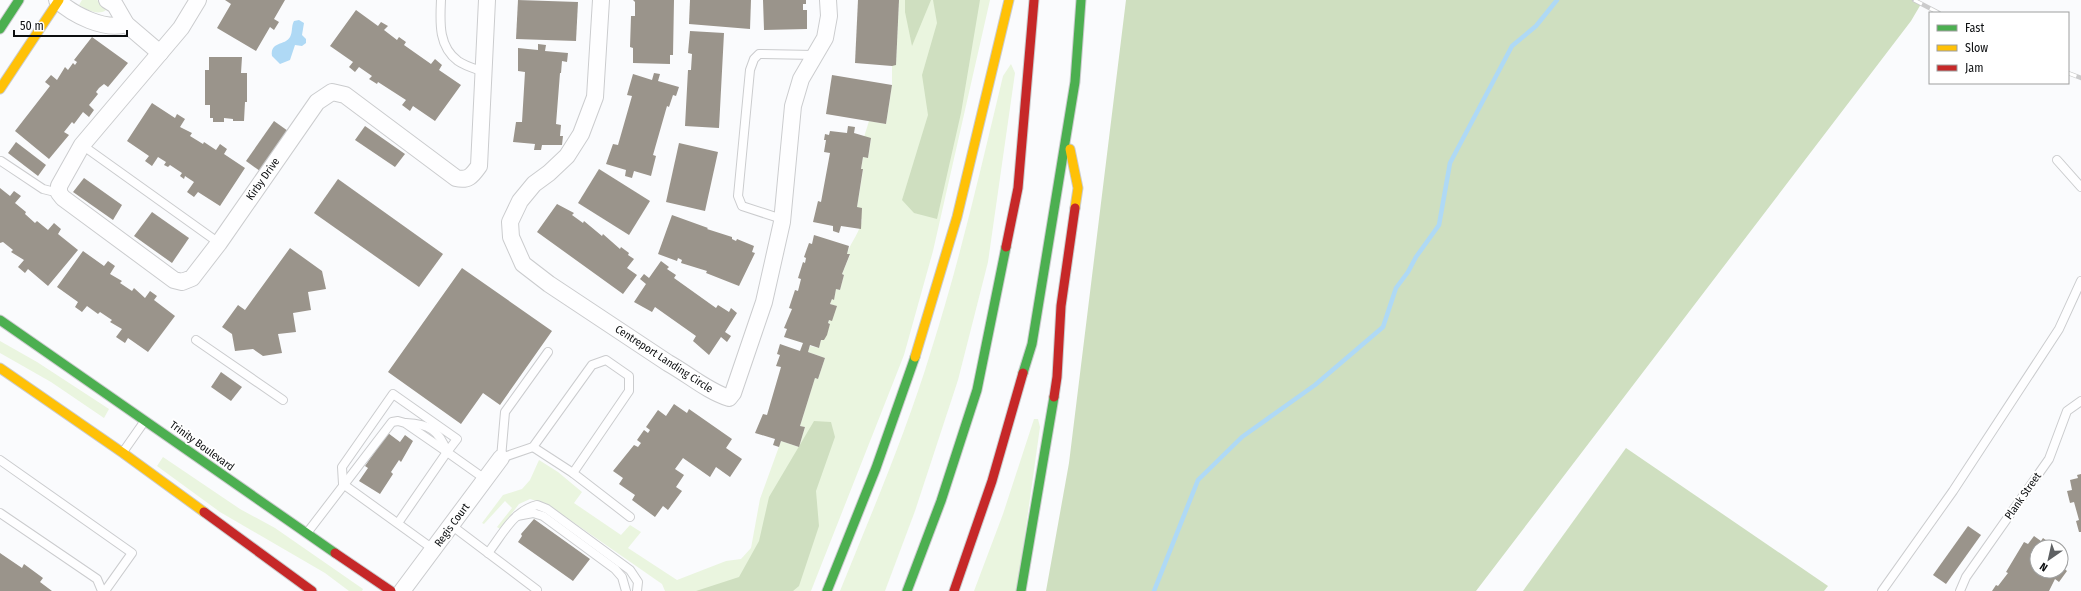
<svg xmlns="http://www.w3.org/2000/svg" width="2081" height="591" viewBox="0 0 2081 591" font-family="'Fira Sans Condensed',sans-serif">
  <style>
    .green { fill: #eaf5df }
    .forest { fill: #cfdfc0 }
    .water { fill: #afd9f5 }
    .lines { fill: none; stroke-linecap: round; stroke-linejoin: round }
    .stream { stroke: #afd9f5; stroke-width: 4.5 }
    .building { fill: #9a948b }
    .lane-casing { stroke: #cbccce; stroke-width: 10 }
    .street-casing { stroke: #cbccce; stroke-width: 18 }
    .fast-casing { stroke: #cbccce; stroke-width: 11 }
    .slow-casing { stroke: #cbccce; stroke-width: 11 }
    .jam-casing { stroke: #cbccce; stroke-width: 11 }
    .lane { stroke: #fefeff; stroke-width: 8 }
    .street { stroke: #fefeff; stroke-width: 16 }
    .fast { stroke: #4caf50; stroke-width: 9 }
    .slow { stroke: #ffc107; stroke-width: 9 }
    .jam { stroke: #c62828; stroke-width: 9 }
    .rail-casing { stroke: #cbcbcc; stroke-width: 4.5 }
    .rail { stroke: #fff; stroke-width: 3; stroke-dasharray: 9; stroke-linecap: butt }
    .labels { text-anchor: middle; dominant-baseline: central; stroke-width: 4; stroke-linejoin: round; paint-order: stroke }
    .street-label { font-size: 11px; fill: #0c0e10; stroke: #fff }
  </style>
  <rect width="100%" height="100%" fill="#fafbfd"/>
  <g class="green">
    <path d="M82 0H97L105 5 106 10C98 16 87 10 79 5Z"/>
    <path d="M899 0H990L933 251 904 355 811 591H665L662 584 547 504 530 499 519 504 500 529 497 527 512 508 505 501 484 524 482 523 503 495 522 489 530 480 539 460 558 472 582 492 574 503 621 535 630 525 641 532 628 548 677 580 726 561 741 559 751 548 760 499 781 441 799 447 805 427 800 426 815 378 818 379 825 358 808 352 810 346 819 348 821 340H824L830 324 828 323 836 306 830 304 832 299H834L836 289 840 290 844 275 842 274 850 255 847 254C851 241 860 233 862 219H860L857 207 863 170 861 169 863 157 868 158 871 139 864 137 869 121 886 124 892 85V65L896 64Z"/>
    <path d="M1011 64 1015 73 988 262 958 380 915 511 885 591H840C872 512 906 433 931 351 960 260 981 168 1003 76Z"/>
    <polygon points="0,341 37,362 109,409 104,418 51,382 0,353"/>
    <polygon points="1034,419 1038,419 1040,427 1017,591 974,591 1003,514"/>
    <polygon points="163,457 240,509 275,528 363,589 362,591 349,591 325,573 220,512 157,466"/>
  </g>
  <g class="forest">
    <polygon points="905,0 931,0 912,46 905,12"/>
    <polygon points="933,0 980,0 961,113 937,219 914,213 902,200 928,115 922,75 937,23"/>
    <polygon points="1126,0 1913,0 1921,4 1911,21 1476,591 1046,591 1069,463"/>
    <polygon points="814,421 831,422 835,437 816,491 819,526 799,586 793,591 696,591 739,577 759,541 769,497"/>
    <polygon points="1626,448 1828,586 1824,591 1523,591"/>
  </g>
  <path class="water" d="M299 20 304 23 302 35 306 39V43L302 46 295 45 290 60 280 64 272 56C270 41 285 46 290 37 293 32 291 26 294 21Z"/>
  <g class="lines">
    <polyline class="stream" points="1154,591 1198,480 1242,437 1315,385 1383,327 1396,288 1408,272 1416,257 1439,225 1450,163 1512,46 1536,26 1557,0"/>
  </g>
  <g class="building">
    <polygon points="225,0 285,0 274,19 279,22 274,30 270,27 256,51 217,28 231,4"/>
    <polygon points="518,0 578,2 576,41 516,39"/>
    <polygon points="633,0 674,0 673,55 670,55 670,64 633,63 633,48 630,47 631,16 635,16 635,2"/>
    <polygon points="690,0 751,0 750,29 689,24"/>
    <polygon points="763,0 806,0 806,4 803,4 803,10 807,10 807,29 764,30"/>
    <polygon points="858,0 899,0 896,65 892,66 855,63"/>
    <polygon points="356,10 378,26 381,22 388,26 384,30 397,40 399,37 406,42 404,45 431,64 435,59 442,65 439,70 461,85 435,121 413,106 410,111 402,105 406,100 378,82 377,84 369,79 372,76 359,67 355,72 349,67 353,62 330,46"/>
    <polygon points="690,31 724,33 719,128 685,126 688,70 691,70 692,54 688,53"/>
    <polygon points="92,37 128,63 108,87 104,84 99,88 96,92 98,94 89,105 94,110 89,117 83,112 74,124 72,122 64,132 69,135 49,159 15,131 50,86 45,82 51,75 57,80 65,67 68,70 73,63 75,65 77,62 74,60"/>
    <polygon points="538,44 546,45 545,51 568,53 567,62 562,61 561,73 560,73 556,124 561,125 560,136 563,136 562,145 542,145 541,150 534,150 535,144 513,142 516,122 522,122 525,72 518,71 518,48 538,50"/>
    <polygon points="209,57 242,57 241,73 247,73 247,102 245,102 244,121 233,121 233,119 224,118 224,122 213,122 213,118 210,118 210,105 205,105 205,70 209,70"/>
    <polygon points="654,73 660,74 658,81 679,87 676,96 673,95 669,107 667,106 653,155 656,156 651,176 634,171 632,178 625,176 626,170 606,164 613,144 618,145 632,96 627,95 633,74 652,80"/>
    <polygon points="832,75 892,85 886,124 826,114"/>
    <polygon points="152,103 175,118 177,114 185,119 180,127 192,133 190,136 203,144 204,142 216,150 220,144 227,149 224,154 245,168 220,206 198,192 194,197 187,192 194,182 185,176 184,179 180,176 182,173 170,165 168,167 164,165 166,162 158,157 152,166 145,161 149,156 127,141"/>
    <polygon points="274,121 288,131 260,171 246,161"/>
    <polygon points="365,126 405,154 395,167 355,140"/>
    <polygon points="848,126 855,127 854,133 871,138 868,158 863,157 861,169 863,169 857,207 862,208 861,229 841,226 839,233 833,231 833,226 813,222 818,201 821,202 830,153 824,152 826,140 824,140 825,134 829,135 830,131 847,133"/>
    <polygon points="16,142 46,165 38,176 8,153"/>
    <polygon points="679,143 718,152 705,211 666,202"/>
    <polygon points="599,169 650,201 629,235 578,203"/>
    <polygon points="84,178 122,205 113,220 73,192"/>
    <polygon points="338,179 443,254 419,287 314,213"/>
    <polygon points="0,188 10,196 14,191 21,196 15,203 26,212 25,214 35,223 37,221 48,230 54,223 61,229 58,234 78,250 48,286 28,269 25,273 18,267 24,260 11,252 13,250 3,242 0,243"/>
    <polygon points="557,204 574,213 572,215 583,223 584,221 602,236 603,234 620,249 621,247 629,253 628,255 634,259 627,268 637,275 623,294 537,232"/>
    <polygon points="152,212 189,238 172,263 134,236"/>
    <polygon points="672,215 708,228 707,229 732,237 732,239 736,241 737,239 754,246 752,252 755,253 739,286 706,273 707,271 681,263 682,260 678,258 677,261 658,254"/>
    <polygon points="814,235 849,246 847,254 850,254 842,274 844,275 840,290 836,289 834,300 832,299 830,304 837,306 832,321 829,320 828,323 830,324 827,335 824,340 821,340 819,348 810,345 808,352 825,358 818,379 815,378 800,426 805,427 799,447 781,441 779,447 773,445 775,439 755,433 763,414 767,415 781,367 776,366 780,355 777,354 780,344 800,351 803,343 784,337 787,329 784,328 792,309 789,308 795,290 798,291 801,279 798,278 803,262 805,263 806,258 804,257 809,243 812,244"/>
    <polygon points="290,248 322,271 326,289 308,292 311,310 293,313 296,332 278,334 282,353 263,356 253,349 235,351 232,334 222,327 238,305 245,310"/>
    <polygon points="83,251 104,266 108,261 115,266 110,274 122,281 120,283 132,291 134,288 145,298 150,291 157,296 154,300 175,316 148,352 128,338 125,343 116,337 122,329 110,322 112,320 100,312 98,314 87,306 82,312 75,307 78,302 57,287"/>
    <polygon points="661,261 669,267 667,269 676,275 674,278 716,308 718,305 729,312 731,308 737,313 725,332 731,336 727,342 721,337 709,355 693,341 696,336 655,307 652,312 634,302 646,284 640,279 644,274 649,278"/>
    <polygon points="462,268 552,331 500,405 483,393 461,424 388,372"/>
    <polygon points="221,372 242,387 231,401 211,387"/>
    <polygon points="674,404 687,413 689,409 732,439 726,448 742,459 730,477 716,467 710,477 683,458 675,469 684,475 676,487 682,491 668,510 663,506 655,517 632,500 635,495 619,484 623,478 613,471 634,445 638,447 641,443 637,440 644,430 648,433 650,430 646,427 658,410 666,416"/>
    <polygon points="388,433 400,442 405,435 413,441 401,462 399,460 391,472 393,474 380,494 359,481 368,468 365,466"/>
    <polygon points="2081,474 2081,532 2079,532 2076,521 2079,520 2074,502 2070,503 2067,491 2072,490 2070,480 2078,478 2077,475"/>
    <polygon points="534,519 590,559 573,581 518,542 522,536 521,534"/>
    <polygon points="1968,526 1981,535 1946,584 1933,575"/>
    <polygon points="2034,536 2041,541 2043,538 2055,547 2037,547 2037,571 2061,571 2061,556 2067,560 2062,567 2067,571 2059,582 2055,579 2049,591 1992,591 1996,585 1998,586 2008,573 2006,572 2024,542 2028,544"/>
    <polygon points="0,553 22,568 24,564 43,578 40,582 52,591 0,591"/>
  </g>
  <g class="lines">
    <g class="lane-casing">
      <g id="lane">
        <path d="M441 0C440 22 438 46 458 61 465 66 476 69 484 72"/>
        <polyline points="82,145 219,243"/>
        <polyline points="2057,160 2081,187"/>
        <polyline points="1,161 43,189 59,193"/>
        <polyline points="782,219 742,206 738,196 750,70 754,59 759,54 815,55"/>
        <polyline points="196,340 283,400"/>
        <polyline points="548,352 505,412 501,458 533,447 592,365 606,360 629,376 629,391 573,473 630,517"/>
        <path d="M406 423C429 424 439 430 447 452"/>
        <polyline points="533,447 573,473"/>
        <polyline points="123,452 144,422"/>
        <polyline points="0,460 132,553 105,591"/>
        <polyline points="0,513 97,579 102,591"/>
        <polyline points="517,516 533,513 543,516 615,569 622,577 626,591"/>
        <polyline points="398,523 447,452"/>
        <polyline points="451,525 537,590 536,591"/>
        <polyline points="307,533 392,422 398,421 405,423 447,452"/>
        <polyline points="433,549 343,484 342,467 393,394 457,439 447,452 485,479"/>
        <path d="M488 553C502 535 513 511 537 505L547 509 630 570 638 582 637 591"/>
        <polyline points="1882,591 1953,491 2059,329 2081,281"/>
        <polyline points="1960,591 1966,577 2049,459 2067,411 2081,401"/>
      </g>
    </g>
    <g class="street-casing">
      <g id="street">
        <path d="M57 0C73 15 105 31 126 24"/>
        <polyline points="107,0 115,5 126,24 160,53"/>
        <path d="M198 0 181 28 82 145 59 186V193L63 198 174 280 182 282 192 278 219 243 317 102 332 92 345 95 456 178C468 181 472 176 479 166L487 0"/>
        <path d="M601 0 595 97 581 134 567 156 549 173 534 184 520 201 510 222 511 237 523 264 549 284 668 363C688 374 707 391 729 398L733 393 764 302 782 222 793 106 801 79 825 38 829 16 828 0"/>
        <polyline points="402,591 501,458"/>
      </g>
    </g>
    <g class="fast-casing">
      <g id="fast">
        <polyline points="0,29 19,0"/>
        <polyline points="0,320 335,553"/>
        <polyline points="1023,373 1032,344 1075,82 1081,0"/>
        <polyline points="827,591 876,468 915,357"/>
        <polyline points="907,591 941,501 977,390 1006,247"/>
        <polyline points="1021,591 1054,397"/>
      </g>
    </g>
    <g class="slow-casing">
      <g id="slow">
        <polyline points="0,89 59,0"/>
        <polyline points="1070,149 1078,188 1075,208"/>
        <polyline points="915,357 957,217 1009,0"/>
        <polyline points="0,368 123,453 204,512"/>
      </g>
    </g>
    <g class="jam-casing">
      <g id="jam">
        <polyline points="1006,247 1018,188 1034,0"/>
        <polyline points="1054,397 1057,377 1061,306 1075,208"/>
        <polyline points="204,512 312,591"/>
        <polyline points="335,553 391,591"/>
        <polyline points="954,591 992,481 1023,373"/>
      </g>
    </g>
    <use href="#lane" class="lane"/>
    <use href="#street" class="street"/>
    <use href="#fast" class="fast"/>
    <use href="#slow" class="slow"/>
    <use href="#jam" class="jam"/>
    <g class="rail-casing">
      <g id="rail">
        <polyline points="1914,0 1939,13"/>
        <polyline points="2068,73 2081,78"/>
      </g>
    </g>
    <use href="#rail" class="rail"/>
  </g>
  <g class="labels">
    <g class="street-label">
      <text transform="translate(263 179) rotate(-55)">Kirby Drive</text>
      <text transform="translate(664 359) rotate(33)">Centreport Landing Circle</text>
      <text transform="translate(202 446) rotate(36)">Trinity Boulevard</text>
      <text transform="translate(2023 496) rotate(-55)">Plank Street</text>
      <text transform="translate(452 525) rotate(-54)">Regis Court</text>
    </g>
  </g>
  <rect x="1929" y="12" width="140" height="72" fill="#ffffff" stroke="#9e9f9f"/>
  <rect x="1937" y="25" width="20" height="6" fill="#4caf50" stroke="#9e9f9f"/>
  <text x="1965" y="32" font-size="12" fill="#0c0e10">Fast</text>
  <rect x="1937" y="45" width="20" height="6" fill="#ffc107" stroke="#9e9f9f"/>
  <text x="1965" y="52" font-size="12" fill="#0c0e10">Slow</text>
  <rect x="1937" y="65" width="20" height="6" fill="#c62828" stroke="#9e9f9f"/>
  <text x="1965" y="72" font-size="12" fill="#0c0e10">Jam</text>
  <g transform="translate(2049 559) rotate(214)"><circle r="19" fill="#ffffff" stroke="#9e9f9f"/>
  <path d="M0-3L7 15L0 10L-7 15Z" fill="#5f6163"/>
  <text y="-6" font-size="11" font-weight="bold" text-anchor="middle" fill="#0c0e10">N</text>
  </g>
  <path d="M14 30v6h113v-6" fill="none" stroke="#0c0e10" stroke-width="2"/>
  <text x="20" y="30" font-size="12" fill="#0c0e10" stroke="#ffffff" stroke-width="3" paint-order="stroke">50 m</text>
</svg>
